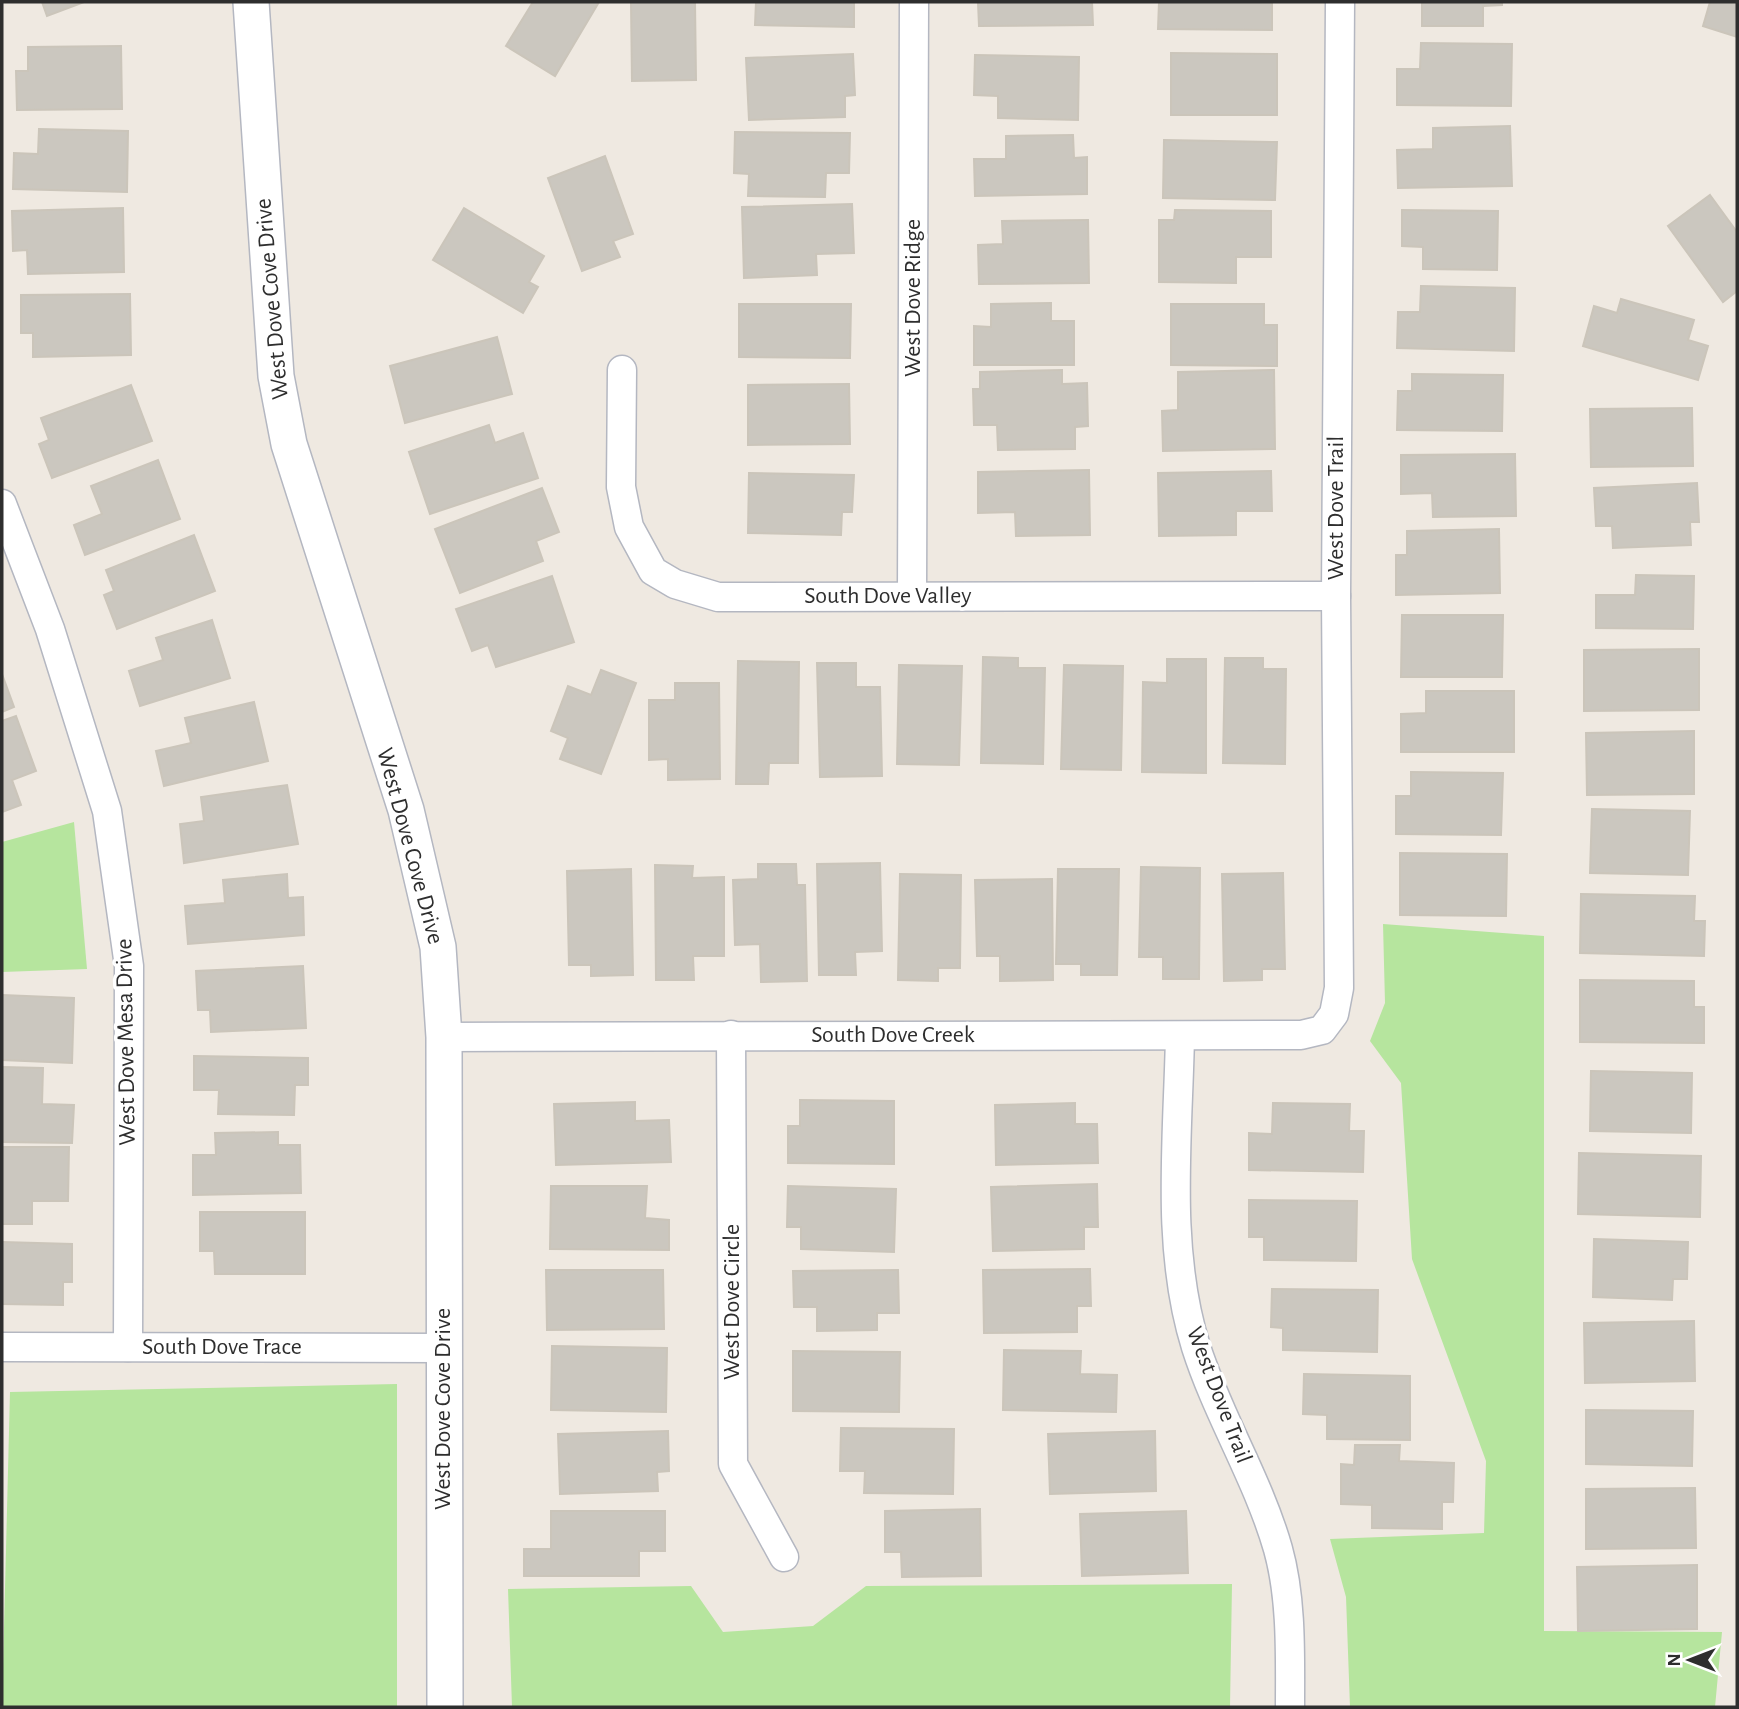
<svg xmlns="http://www.w3.org/2000/svg" width="1739" height="1709" viewBox="0 0 1739 1709" font-family="'Alegreya Sans',sans-serif">
  <style>
    .green { fill: #b6e59e }
    .building { fill: #cbc7bf; stroke: #cbc5ba; stroke-width: 2 }
    .lines { fill: none; stroke-linecap: round; stroke-linejoin: round }
    .minor-casing { stroke: #b4b7c1; stroke-width: 31 }
    .tertiary-casing { stroke: #b4b7c1; stroke-width: 38 }
    .minor { stroke: #fff; stroke-width: 28 }
    .tertiary { stroke: #fff; stroke-width: 35 }
    .labels { text-anchor: middle; dominant-baseline: central; stroke-width: 7; stroke-linejoin: round; paint-order: stroke }
    .street-label { font-size: 24px; fill: #2e2e2e; stroke: #fff }
  </style>
  <rect width="100%" height="100%" fill="#efe9e1"/>
  <g class="green">
    <polygon points="74,822 87,969 2,972 2,842"/>
    <polygon points="1383,924 1544,936 1544,1631 1722,1632 1715,1707 1350,1707 1346,1597 1330,1539 1484,1533 1486,1461 1412,1259 1401,1083 1370,1041 1385,1003"/>
    <polygon points="397,1384 397,1707 2,1707 10,1392"/>
    <polygon points="1232,1584 1230,1707 512,1707 508,1589 691,1586 723,1632 813,1626 866,1586"/>
  </g>
  <g class="building">
    <polygon points="42,2 84,2 47,16"/>
    <polygon points="533,2 599,2 555,76 506,46"/>
    <polygon points="631,2 695,2 696,80 632,81"/>
    <polygon points="756,2 854,2 854,27 755,25"/>
    <polygon points="978,2 1092,2 1093,25 979,26"/>
    <polygon points="1159,2 1272,2 1272,30 1158,29"/>
    <polygon points="1422,2 1502,2 1502,5 1483,6 1483,26 1422,26"/>
    <polygon points="1710,2 1737,2 1737,37 1703,26"/>
    <polygon points="1421,43 1512,44 1511,106 1397,105 1397,69 1420,69"/>
    <polygon points="121,46 122,109 17,110 16,71 28,71 28,47"/>
    <polygon points="1171,53 1277,54 1277,115 1171,115"/>
    <polygon points="853,54 855,95 845,96 845,117 749,120 746,58"/>
    <polygon points="975,55 1079,57 1078,120 998,118 998,96 974,95"/>
    <polygon points="1510,126 1512,186 1398,188 1397,150 1433,149 1433,128"/>
    <polygon points="39,129 128,131 127,192 13,189 14,153 38,154"/>
    <polygon points="735,132 850,133 849,173 826,173 825,197 748,196 749,174 734,173"/>
    <polygon points="1073,135 1074,158 1087,157 1087,194 975,196 974,159 1006,159 1006,136"/>
    <polygon points="1164,140 1277,142 1275,200 1163,198"/>
    <polygon points="605,156 633,234 613,241 620,257 582,271 548,178"/>
    <polygon points="1710,195 1737,232 1737,291 1723,302 1668,226"/>
    <polygon points="852,204 854,253 816,254 817,275 744,278 742,207"/>
    <polygon points="123,208 124,272 28,274 27,250 13,251 12,211"/>
    <polygon points="464,208 544,256 529,282 538,287 523,313 433,260"/>
    <polygon points="1175,210 1271,211 1271,257 1236,257 1236,283 1159,282 1159,220 1174,220"/>
    <polygon points="1402,210 1498,211 1497,270 1423,269 1423,247 1402,246"/>
    <polygon points="1088,220 1089,283 979,284 978,245 1003,244 1002,221"/>
    <polygon points="1421,286 1515,288 1514,351 1397,348 1398,312 1420,312"/>
    <polygon points="130,294 131,355 33,357 33,333 21,333 21,295"/>
    <polygon points="1621,299 1694,320 1688,340 1708,346 1698,380 1583,346 1594,306 1617,313"/>
    <polygon points="1051,303 1051,321 1074,321 1074,365 974,365 974,326 991,327 991,304"/>
    <polygon points="739,304 851,304 850,358 739,357"/>
    <polygon points="1171,304 1264,304 1264,325 1277,325 1277,366 1171,365"/>
    <polygon points="497,337 512,394 405,423 390,366"/>
    <polygon points="1062,370 1062,384 1087,383 1088,426 1075,427 1075,449 998,450 997,425 974,425 973,389 980,389 980,372"/>
    <polygon points="1274,370 1275,449 1163,451 1162,411 1178,410 1178,372"/>
    <polygon points="1412,374 1503,375 1502,431 1397,430 1398,391 1412,391"/>
    <polygon points="849,384 850,444 748,445 748,385"/>
    <polygon points="131,385 152,441 52,478 39,444 49,440 41,418"/>
    <polygon points="1692,408 1693,466 1591,467 1590,409"/>
    <polygon points="489,425 495,443 523,433 538,478 430,514 409,452"/>
    <polygon points="1515,454 1516,516 1433,517 1432,493 1401,494 1401,455"/>
    <polygon points="158,460 180,519 85,555 74,525 102,514 91,486"/>
    <polygon points="1089,470 1090,535 1016,536 1015,512 978,513 978,472"/>
    <polygon points="1271,471 1272,511 1236,511 1236,535 1159,536 1158,473"/>
    <polygon points="749,473 854,475 852,512 842,512 841,535 748,533"/>
    <polygon points="1697,483 1699,522 1690,522 1691,545 1613,548 1612,526 1596,526 1594,488"/>
    <polygon points="542,488 559,532 536,541 543,561 460,593 435,529"/>
    <polygon points="1499,529 1500,593 1396,595 1396,555 1407,555 1407,531"/>
    <polygon points="194,535 215,591 117,629 104,595 114,591 106,570"/>
    <polygon points="1636,575 1694,576 1693,629 1596,628 1596,595 1635,595"/>
    <polygon points="552,576 574,642 496,667 488,645 472,651 456,609"/>
    <polygon points="1402,615 1503,615 1502,677 1401,677"/>
    <polygon points="212,620 230,678 140,706 129,671 163,660 156,638"/>
    <polygon points="1699,649 1699,710 1584,711 1584,650"/>
    <polygon points="983,657 1018,658 1018,668 1045,668 1043,764 981,763"/>
    <polygon points="1225,658 1263,658 1263,669 1286,669 1285,764 1223,763"/>
    <polygon points="1167,659 1206,659 1206,773 1142,772 1143,682 1167,683"/>
    <polygon points="738,661 799,662 798,763 769,763 768,784 736,784"/>
    <polygon points="817,663 856,663 856,687 880,687 882,776 820,777"/>
    <polygon points="899,665 962,666 959,765 897,764"/>
    <polygon points="1064,665 1123,666 1121,770 1061,769"/>
    <polygon points="601,670 636,683 601,774 560,759 568,738 551,731 568,686 591,695"/>
    <polygon points="2,674 14,707 2,712"/>
    <polygon points="675,683 719,683 720,779 668,780 668,759 649,760 649,700 675,700"/>
    <polygon points="1426,691 1514,691 1514,752 1401,752 1401,714 1426,713"/>
    <polygon points="254,702 268,761 164,786 156,751 191,743 185,718"/>
    <polygon points="16,716 36,771 12,780 21,805 2,812 2,721"/>
    <polygon points="1694,731 1694,794 1587,795 1586,733"/>
    <polygon points="1411,772 1503,773 1501,835 1396,834 1396,796 1411,796"/>
    <polygon points="287,785 298,844 184,863 180,824 204,821 201,797"/>
    <polygon points="1592,809 1690,811 1688,875 1590,873"/>
    <polygon points="1400,853 1507,854 1506,916 1400,915"/>
    <polygon points="880,863 882,951 855,952 856,975 819,975 817,864"/>
    <polygon points="758,864 796,864 797,885 805,885 807,981 761,982 760,944 735,945 733,880 758,879"/>
    <polygon points="655,865 693,866 692,878 724,877 724,956 693,956 694,980 656,980"/>
    <polygon points="1141,867 1200,868 1199,979 1163,979 1163,957 1139,957"/>
    <polygon points="631,869 633,975 591,976 591,965 569,965 567,871"/>
    <polygon points="1058,869 1119,869 1117,975 1081,975 1081,964 1056,964"/>
    <polygon points="1283,873 1285,969 1262,969 1262,980 1224,981 1222,874"/>
    <polygon points="287,874 288,898 303,897 304,935 188,944 185,906 225,903 223,880"/>
    <polygon points="900,874 961,875 960,968 938,968 938,981 898,980"/>
    <polygon points="1052,879 1053,980 1000,981 1000,956 977,956 975,880"/>
    <polygon points="1581,894 1695,896 1694,921 1705,921 1704,956 1580,953"/>
    <polygon points="303,966 306,1028 211,1032 210,1010 198,1010 196,971"/>
    <polygon points="1580,980 1694,981 1694,1007 1704,1007 1704,1043 1580,1042"/>
    <polygon points="2,995 74,998 72,1063 2,1060"/>
    <polygon points="194,1056 308,1058 308,1085 295,1085 294,1115 218,1114 219,1090 194,1090"/>
    <polygon points="2,1067 43,1068 42,1104 74,1105 72,1143 2,1142"/>
    <polygon points="1591,1071 1692,1073 1691,1133 1590,1131"/>
    <polygon points="800,1100 894,1101 894,1164 788,1163 788,1126 800,1126"/>
    <polygon points="635,1102 635,1121 669,1120 671,1162 556,1165 554,1104"/>
    <polygon points="1075,1103 1075,1124 1097,1124 1098,1163 996,1165 995,1105"/>
    <polygon points="1273,1103 1350,1104 1349,1131 1364,1131 1363,1172 1249,1170 1249,1133 1272,1134"/>
    <polygon points="278,1132 278,1145 300,1145 301,1193 193,1195 193,1155 216,1155 215,1133"/>
    <polygon points="2,1147 69,1147 68,1201 32,1201 32,1224 2,1224"/>
    <polygon points="1579,1153 1701,1156 1700,1217 1578,1214"/>
    <polygon points="1097,1184 1098,1227 1084,1227 1084,1249 993,1251 991,1187"/>
    <polygon points="551,1186 647,1186 645,1218 669,1220 669,1250 550,1249"/>
    <polygon points="788,1186 896,1189 894,1252 801,1249 801,1227 787,1227"/>
    <polygon points="1249,1200 1357,1201 1356,1261 1264,1260 1264,1237 1249,1237"/>
    <polygon points="200,1212 305,1212 305,1274 215,1274 214,1251 200,1251"/>
    <polygon points="1594,1239 1688,1242 1687,1279 1673,1279 1672,1300 1593,1297"/>
    <polygon points="2,1242 72,1244 72,1282 63,1282 63,1305 2,1304"/>
    <polygon points="1090,1269 1091,1306 1077,1306 1077,1332 984,1333 983,1270"/>
    <polygon points="546,1270 663,1270 664,1329 547,1330"/>
    <polygon points="898,1270 899,1313 877,1313 877,1330 817,1331 817,1307 794,1307 793,1271"/>
    <polygon points="1272,1289 1378,1290 1377,1352 1283,1350 1283,1328 1271,1327"/>
    <polygon points="1694,1321 1695,1381 1585,1383 1584,1323"/>
    <polygon points="552,1346 667,1348 666,1412 551,1410"/>
    <polygon points="1004,1350 1081,1351 1080,1374 1117,1375 1116,1412 1003,1410"/>
    <polygon points="793,1351 900,1352 899,1412 793,1411"/>
    <polygon points="1304,1374 1410,1376 1410,1440 1327,1439 1327,1415 1303,1414"/>
    <polygon points="1586,1410 1693,1411 1692,1466 1586,1464"/>
    <polygon points="841,1428 954,1429 953,1494 864,1493 865,1471 840,1471"/>
    <polygon points="668,1431 669,1471 657,1472 658,1491 560,1494 558,1434"/>
    <polygon points="1155,1431 1156,1491 1050,1494 1048,1434"/>
    <polygon points="1355,1445 1400,1445 1399,1461 1454,1463 1453,1502 1442,1502 1442,1529 1372,1528 1372,1505 1341,1504 1341,1464 1354,1465"/>
    <polygon points="1695,1488 1696,1548 1586,1549 1586,1489"/>
    <polygon points="980,1509 981,1576 902,1577 901,1552 885,1552 885,1511"/>
    <polygon points="551,1511 665,1511 665,1551 639,1551 639,1576 524,1576 524,1549 551,1549"/>
    <polygon points="1186,1511 1188,1573 1082,1576 1080,1514"/>
    <polygon points="1697,1565 1697,1629 1578,1631 1577,1567"/>
  </g>
  <g class="lines">
    <g class="minor-casing">
      <g id="minor">
        <polyline points="622,370 621,487 629,527 653,571 675,584 718,597 1336,596"/>
        <polyline points="2,504 50,629 107,811 129,966 128,1347"/>
        <polyline points="912,595 914,2"/>
        <polyline points="731,1035 733,1464 784,1557"/>
        <path d="M1180 1036C1178 1138 1165 1248 1196 1347 1218 1416 1258 1479 1278 1549 1292 1599 1290 1656 1290 1707"/>
        <polyline points="444,1037 1301,1035 1322,1030 1334,1014 1339,988 1336,596 1340,2"/>
        <polyline points="2,1347 443,1348"/>
      </g>
    </g>
    <g class="tertiary-casing">
      <polyline id="tertiary" points="251,2 276,376 289,444 406,810 438,947 444,1037 445,1707"/>
    </g>
    <use href="#minor" class="minor"/>
    <use href="#tertiary" class="tertiary"/>
  </g>
  <g class="labels">
    <g class="street-label">
      <text transform="translate(913 298) rotate(-90)">West Dove Ridge</text>
      <text transform="translate(272 299) rotate(-95)">West Dove Cove Drive</text>
      <text transform="translate(1336 508) rotate(-90)">West Dove Trail</text>
      <text x="888" y="596">South Dove Valley</text>
      <text transform="translate(410 846) rotate(75)">West Dove Cove Drive</text>
      <text x="893" y="1035">South Dove Creek</text>
      <text transform="translate(126 1042) rotate(-91)">West Dove Mesa Drive</text>
      <text transform="translate(732 1302) rotate(-90)">West Dove Circle</text>
      <text x="222" y="1347">South Dove Trace</text>
      <text transform="translate(1219 1395) rotate(69)">West Dove Trail</text>
      <text transform="translate(443 1409) rotate(-90)">West Dove Cove Drive</text>
    </g>
  </g>
  <rect width="1739" height="1709" fill="none" stroke="#2e2e2e" stroke-width="7"/>
  <g transform="translate(1690 1660) rotate(270)" stroke="#ffffff" stroke-width="5" paint-order="stroke">
  <path d="M0-5L12 26L0 18L-12 26Z" fill="#2e2e2e"/>
  <text y="-10" font-size="19" font-weight="bold" text-anchor="middle" fill="#2e2e2e">N</text>
  </g>
</svg>
